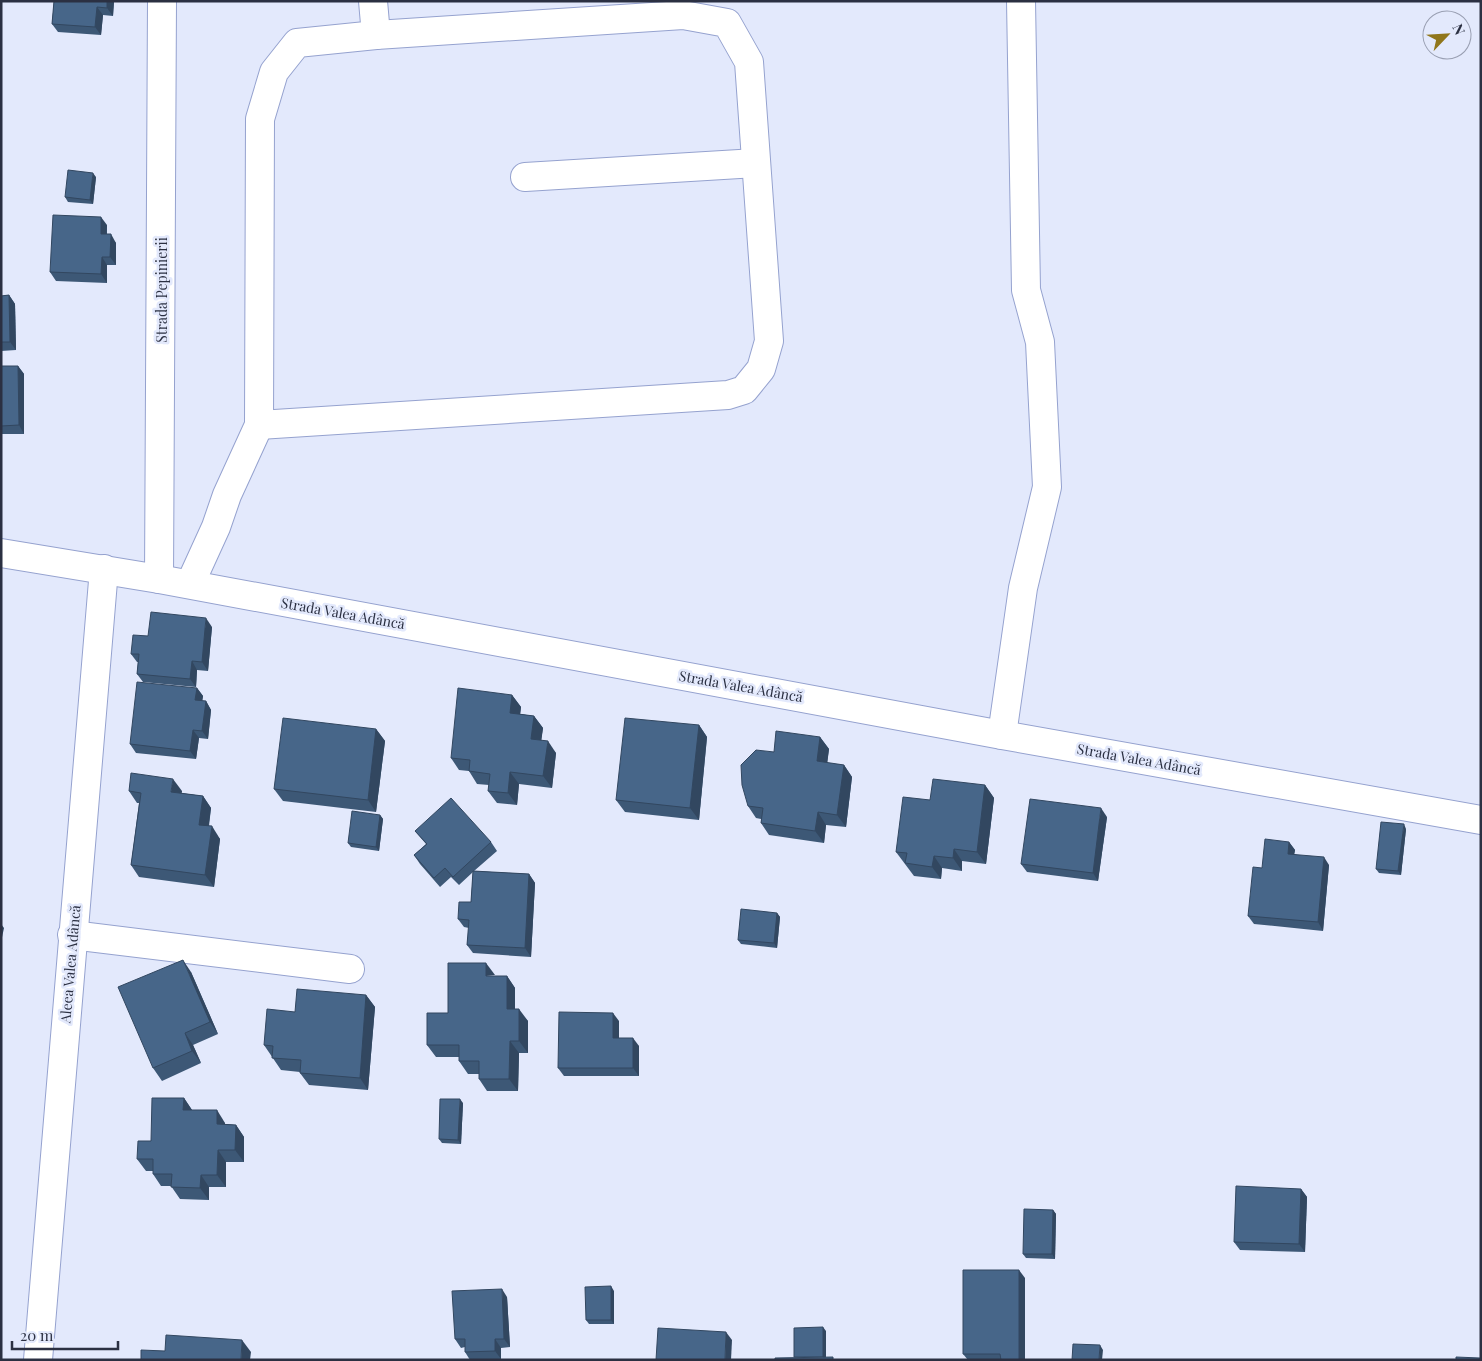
<svg xmlns="http://www.w3.org/2000/svg" width="1482" height="1361" viewBox="0 0 1482 1361" font-family="'Playfair Display',serif">
  <style>
    .lines { fill: none; stroke-linecap: round; stroke-linejoin: round }
    .minor-casing { stroke: #95a2cf; stroke-width: 30 }
    .minor { stroke: #fff; stroke-width: 28 }
    .wall { fill: #3d5876 }
    .shaded-wall { fill: #324760 }
    .building { fill: #476689; stroke: #324760 }
    .labels { text-anchor: middle; dominant-baseline: central; stroke-width: 5; stroke-linejoin: round; paint-order: stroke }
    .street-label { font-size: 14px; fill: #2b3042; stroke: #e3e9fc }
  </style>
  <rect width="100%" height="100%" fill="#e3e9fc"/>
  <g class="lines">
    <g class="minor-casing">
      <g id="minor">
        <polyline points="525,177 756,163"/>
        <polyline points="259,425 728,395 744,390 761,369 769,341 749,62 727,23 683,15 376,35"/>
        <polyline points="1,553 159,579 1002,735 1481,820"/>
        <polyline points="159,579 162,1"/>
        <polyline points="190,584 216,527 227,495 259,425 260,119 274,72 297,43 376,35 373,1"/>
        <polyline points="1002,735 1023,588 1047,487 1040,342 1026,290 1021,1"/>
        <polyline points="72,935 350,969"/>
        <polyline points="38,1360 104,569"/>
      </g>
    </g>
    <use href="#minor" class="minor"/>
  </g>
  <g class="wall">
    <polygon points="54,1 114,1 113,16 103,15 101,35 58,32 52,24"/>
    <polygon points="96,177 93,204 68,202 65,197"/>
    <polygon points="107,225 107,234 116,243 116,265 107,265 107,283 56,281 50,272"/>
    <polygon points="9,295 15,304 16,350 1,351 1,296"/>
    <polygon points="1,366 18,366 24,374 24,434 1,434"/>
    <polygon points="212,627 208,671 197,670 196,687 143,682 137,674 138,662 137,662 131,654 148,636"/>
    <polygon points="197,688 203,696 202,701 206,701 211,710 208,739 199,738 196,759 136,753 130,744"/>
    <polygon points="512,695 521,707 520,714 534,716 543,728 541,740 556,753 552,788 519,784 517,805 497,803 488,791 489,785 477,784 469,771 459,770 451,758"/>
    <polygon points="699,725 707,737 699,820 625,812 616,800"/>
    <polygon points="376,729 385,741 376,812 283,801 274,789"/>
    <polygon points="820,737 829,749 827,763 844,765 852,777 846,827 826,825 824,843 769,835 761,823 761,819 756,818 748,806"/>
    <polygon points="985,785 994,798 986,864 962,861 962,871 942,868 941,879 914,876 896,852 930,800"/>
    <polygon points="129,791 182,791 181,793 203,796 211,808 209,826 220,839 214,887 139,877 131,865 139,803 137,803"/>
    <polygon points="380,815 383,819 379,851 351,847 348,843"/>
    <polygon points="1107,817 1098,881 1027,872 1021,864"/>
    <polygon points="1406,829 1401,875 1379,873 1376,869"/>
    <polygon points="415,831 491,842 497,851 474,871 529,874 535,883 531,957 473,953 467,945 469,928 464,927 458,919 471,902 473,872 459,885 451,877 440,887 420,864 414,855 426,844"/>
    <polygon points="1289,842 1295,850 1294,854 1329,865 1323,931 1254,924 1248,916 1262,868"/>
    <polygon points="777,913 780,917 777,948 741,944 738,940"/>
    <polygon points="191,972 218,1034 193,1045 201,1063 162,1081 153,1068"/>
    <polygon points="495,976 507,976 515,988 515,1009 528,1021 528,1053 519,1053 518,1091 487,1091 479,1079 479,1074 468,1074 459,1061 459,1057 436,1057 427,1045 448,1013"/>
    <polygon points="366,995 375,1007 368,1090 309,1085 300,1073 300,1072 281,1070 264,1045 295,1012"/>
    <polygon points="619,1021 619,1038 639,1046 639,1076 564,1076 558,1068"/>
    <polygon points="184,1098 192,1110 225,1123 225,1124 236,1125 244,1137 244,1162 226,1162 226,1187 209,1187 209,1200 180,1199 171,1186 161,1186 153,1174 153,1171 146,1171 137,1159"/>
    <polygon points="463,1103 461,1144 442,1143 439,1139"/>
    <polygon points="1301,1189 1307,1197 1305,1252 1240,1250 1234,1242"/>
    <polygon points="1053,1210 1056,1214 1055,1259 1026,1258 1023,1254"/>
    <polygon points="1025,1278 1025,1360 968,1360 963,1354"/>
    <polygon points="614,1291 614,1324 589,1324 586,1320"/>
    <polygon points="507,1297 510,1347 501,1348 501,1359 470,1360 465,1352 465,1347 461,1348 455,1339"/>
  </g>
  <g class="shaded-wall">
    <polygon points="107,1 114,1 113,16 107,8"/>
    <polygon points="97,7 103,15 101,35 95,27"/>
    <polygon points="93,173 96,177 93,204 90,200"/>
    <polygon points="101,217 107,225 106,242 101,234"/>
    <polygon points="111,234 116,243 116,265 110,257"/>
    <polygon points="102,257 107,265 107,283 101,274"/>
    <polygon points="9,295 15,304 16,350 10,342"/>
    <polygon points="18,366 24,374 24,434 19,425"/>
    <polygon points="206,618 212,627 208,671 202,662"/>
    <polygon points="192,661 197,670 196,687 190,679"/>
    <polygon points="197,688 203,696 201,709 195,700"/>
    <polygon points="512,695 521,707 519,725 510,713"/>
    <polygon points="206,701 211,710 208,739 202,731"/>
    <polygon points="534,716 543,728 540,751 531,739"/>
    <polygon points="699,725 707,737 699,820 690,808"/>
    <polygon points="376,729 385,741 376,812 368,800"/>
    <polygon points="193,730 199,738 196,759 190,751"/>
    <polygon points="820,737 829,749 826,773 817,761"/>
    <polygon points="548,741 556,753 552,788 543,776"/>
    <polygon points="844,765 852,777 846,827 837,815"/>
    <polygon points="510,772 519,784 517,805 508,793"/>
    <polygon points="173,779 182,791 180,804 171,792"/>
    <polygon points="985,785 994,798 986,864 977,852"/>
    <polygon points="203,796 211,808 207,837 199,825"/>
    <polygon points="1101,808 1107,817 1098,881 1093,873"/>
    <polygon points="818,812 826,825 824,843 815,831"/>
    <polygon points="380,815 383,819 379,851 376,847"/>
    <polygon points="1404,824 1406,829 1401,875 1398,871"/>
    <polygon points="212,826 220,839 214,887 205,875"/>
    <polygon points="1289,842 1295,850 1293,862 1288,854"/>
    <polygon points="954,849 962,861 962,871 953,858"/>
    <polygon points="934,856 942,868 941,879 932,867"/>
    <polygon points="1324,857 1329,865 1323,931 1318,922"/>
    <polygon points="529,874 535,883 531,957 525,948"/>
    <polygon points="777,913 780,917 777,948 774,943"/>
    <polygon points="1,924 4,928 1,942"/>
    <polygon points="183,960 191,972 218,1034 210,1022"/>
    <polygon points="486,963 495,975 486,976"/>
    <polygon points="507,976 515,988 515,1021 507,1009"/>
    <polygon points="366,995 375,1007 368,1090 360,1078"/>
    <polygon points="519,1009 528,1021 528,1053 519,1041"/>
    <polygon points="613,1013 619,1021 619,1046 613,1038"/>
    <polygon points="185,1033 193,1045 201,1063 192,1051"/>
    <polygon points="633,1038 639,1046 639,1076 633,1068"/>
    <polygon points="510,1041 519,1053 518,1091 509,1079"/>
    <polygon points="184,1098 192,1110 183,1110"/>
    <polygon points="460,1099 463,1103 461,1144 458,1140"/>
    <polygon points="217,1110 225,1123 225,1136 217,1124"/>
    <polygon points="236,1125 244,1137 244,1162 235,1150"/>
    <polygon points="218,1150 226,1162 226,1187 217,1175"/>
    <polygon points="201,1175 209,1187 209,1200 200,1188"/>
    <polygon points="1301,1189 1307,1197 1305,1252 1299,1244"/>
    <polygon points="1053,1210 1056,1214 1055,1259 1052,1254"/>
    <polygon points="1019,1270 1025,1278 1025,1360 1019,1360"/>
    <polygon points="611,1286 614,1291 614,1324 611,1320"/>
    <polygon points="502,1289 507,1297 510,1347 504,1339"/>
    <polygon points="823,1327 826,1331 826,1360 823,1358"/>
    <polygon points="726,1332 732,1340 731,1360 725,1360"/>
    <polygon points="495,1339 501,1348 501,1359 495,1351"/>
    <polygon points="242,1340 251,1352 250,1360 241,1360"/>
    <polygon points="1100,1345 1103,1350 1102,1360 1099,1360"/>
  </g>
  <g class="building">
    <polygon points="54,1 107,1 107,8 97,7 95,27 52,24"/>
    <polygon points="68,170 93,173 90,200 65,197"/>
    <polygon points="53,215 101,217 101,234 111,234 110,257 102,257 101,274 50,272"/>
    <polygon points="9,295 10,342 1,342 1,296"/>
    <polygon points="1,366 18,366 19,425 1,426"/>
    <polygon points="151,612 206,618 202,662 192,661 190,679 137,674 139,654 131,654 133,635 148,636"/>
    <polygon points="137,682 197,688 195,700 206,701 202,731 193,730 190,751 130,744"/>
    <polygon points="458,688 512,695 510,713 534,716 531,739 548,741 543,776 510,772 508,793 488,791 490,774 469,771 470,760 451,758"/>
    <polygon points="283,718 376,729 368,800 274,789"/>
    <polygon points="625,718 699,725 690,808 616,800"/>
    <polygon points="776,731 820,737 817,761 844,765 837,815 818,812 815,831 761,823 763,808 748,806 742,785 741,765 756,750 774,752"/>
    <polygon points="131,773 173,779 171,792 203,796 199,825 212,826 205,875 131,865 141,793 129,791"/>
    <polygon points="933,779 985,785 977,852 954,849 953,858 934,856 932,867 905,863 907,853 896,852 903,797 930,800"/>
    <polygon points="451,798 491,842 453,877 445,868 434,878 414,855 427,844 415,831"/>
    <polygon points="1030,799 1101,808 1093,873 1021,864"/>
    <polygon points="352,811 380,815 376,847 348,843"/>
    <polygon points="1381,822 1404,824 1398,871 1376,869"/>
    <polygon points="1265,839 1289,842 1288,854 1324,857 1318,922 1248,916 1253,867 1262,868"/>
    <polygon points="473,871 529,874 525,948 467,945 469,920 458,919 459,902 471,902"/>
    <polygon points="741,909 777,913 774,943 738,940"/>
    <polygon points="183,960 210,1022 185,1033 192,1051 153,1068 118,987"/>
    <polygon points="448,963 486,963 486,976 507,976 507,1009 519,1009 519,1041 510,1041 509,1079 479,1079 479,1061 459,1061 459,1045 427,1045 427,1013 448,1013"/>
    <polygon points="297,989 366,995 360,1078 300,1073 301,1060 272,1058 273,1046 264,1045 267,1009 295,1012"/>
    <polygon points="559,1012 613,1013 613,1038 633,1038 633,1068 558,1068"/>
    <polygon points="152,1098 184,1098 183,1110 217,1110 217,1124 236,1125 235,1150 218,1150 217,1175 201,1175 200,1188 171,1187 172,1174 153,1174 153,1159 137,1159 138,1141 151,1141"/>
    <polygon points="440,1099 460,1099 458,1140 439,1139"/>
    <polygon points="1236,1186 1301,1189 1299,1244 1234,1242"/>
    <polygon points="1024,1209 1053,1210 1052,1254 1023,1254"/>
    <polygon points="963,1270 1019,1270 1019,1360 1001,1360 1000,1354 963,1354"/>
    <polygon points="611,1286 611,1320 586,1320 585,1287"/>
    <polygon points="502,1289 504,1339 495,1339 495,1351 465,1352 465,1339 455,1339 452,1291"/>
    <polygon points="823,1327 823,1357 794,1357 794,1328"/>
    <polygon points="658,1328 726,1332 725,1360 656,1360"/>
    <polygon points="166,1335 242,1340 241,1360 141,1360 141,1350 165,1351"/>
    <polygon points="1073,1344 1100,1345 1099,1360 1072,1360"/>
    <polygon points="833,1357 833,1360 775,1360 775,1358"/>
    <polygon points="1456,1357 1480,1358 1480,1360 1456,1360"/>
  </g>
  <g class="labels">
    <g class="street-label">
      <text transform="translate(161 290) rotate(-90)">Strada Pepinierii</text>
      <text transform="translate(343 613) rotate(10)">Strada Valea Adâncă</text>
      <text transform="translate(741 686) rotate(10)">Strada Valea Adâncă</text>
      <text transform="translate(1139 759) rotate(10)">Strada Valea Adâncă</text>
      <text transform="translate(70 964) rotate(-85)">Aleea Valea Adâncă</text>
    </g>
  </g>
  <rect width="1482" height="1361" fill="none" stroke="#2b3042" stroke-width="5"/>
  <g transform="translate(1447 35) rotate(65)"><circle r="24" fill="#e3e9fc" stroke="#999fb2"/>
  <path d="M0-4L9 19L0 12L-9 19Z" fill="#90761b"/>
  <text y="-8" font-size="14" font-weight="bold" text-anchor="middle" fill="#2b3042">N</text>
  </g>
  <path d="M12 1341v8h106v-8" fill="none" stroke="#2b3042" stroke-width="2.5"/>
  <text x="20" y="1341" font-size="15" fill="#2b3042" stroke="#e3e9fc" stroke-width="4" paint-order="stroke">20 m</text>
</svg>
